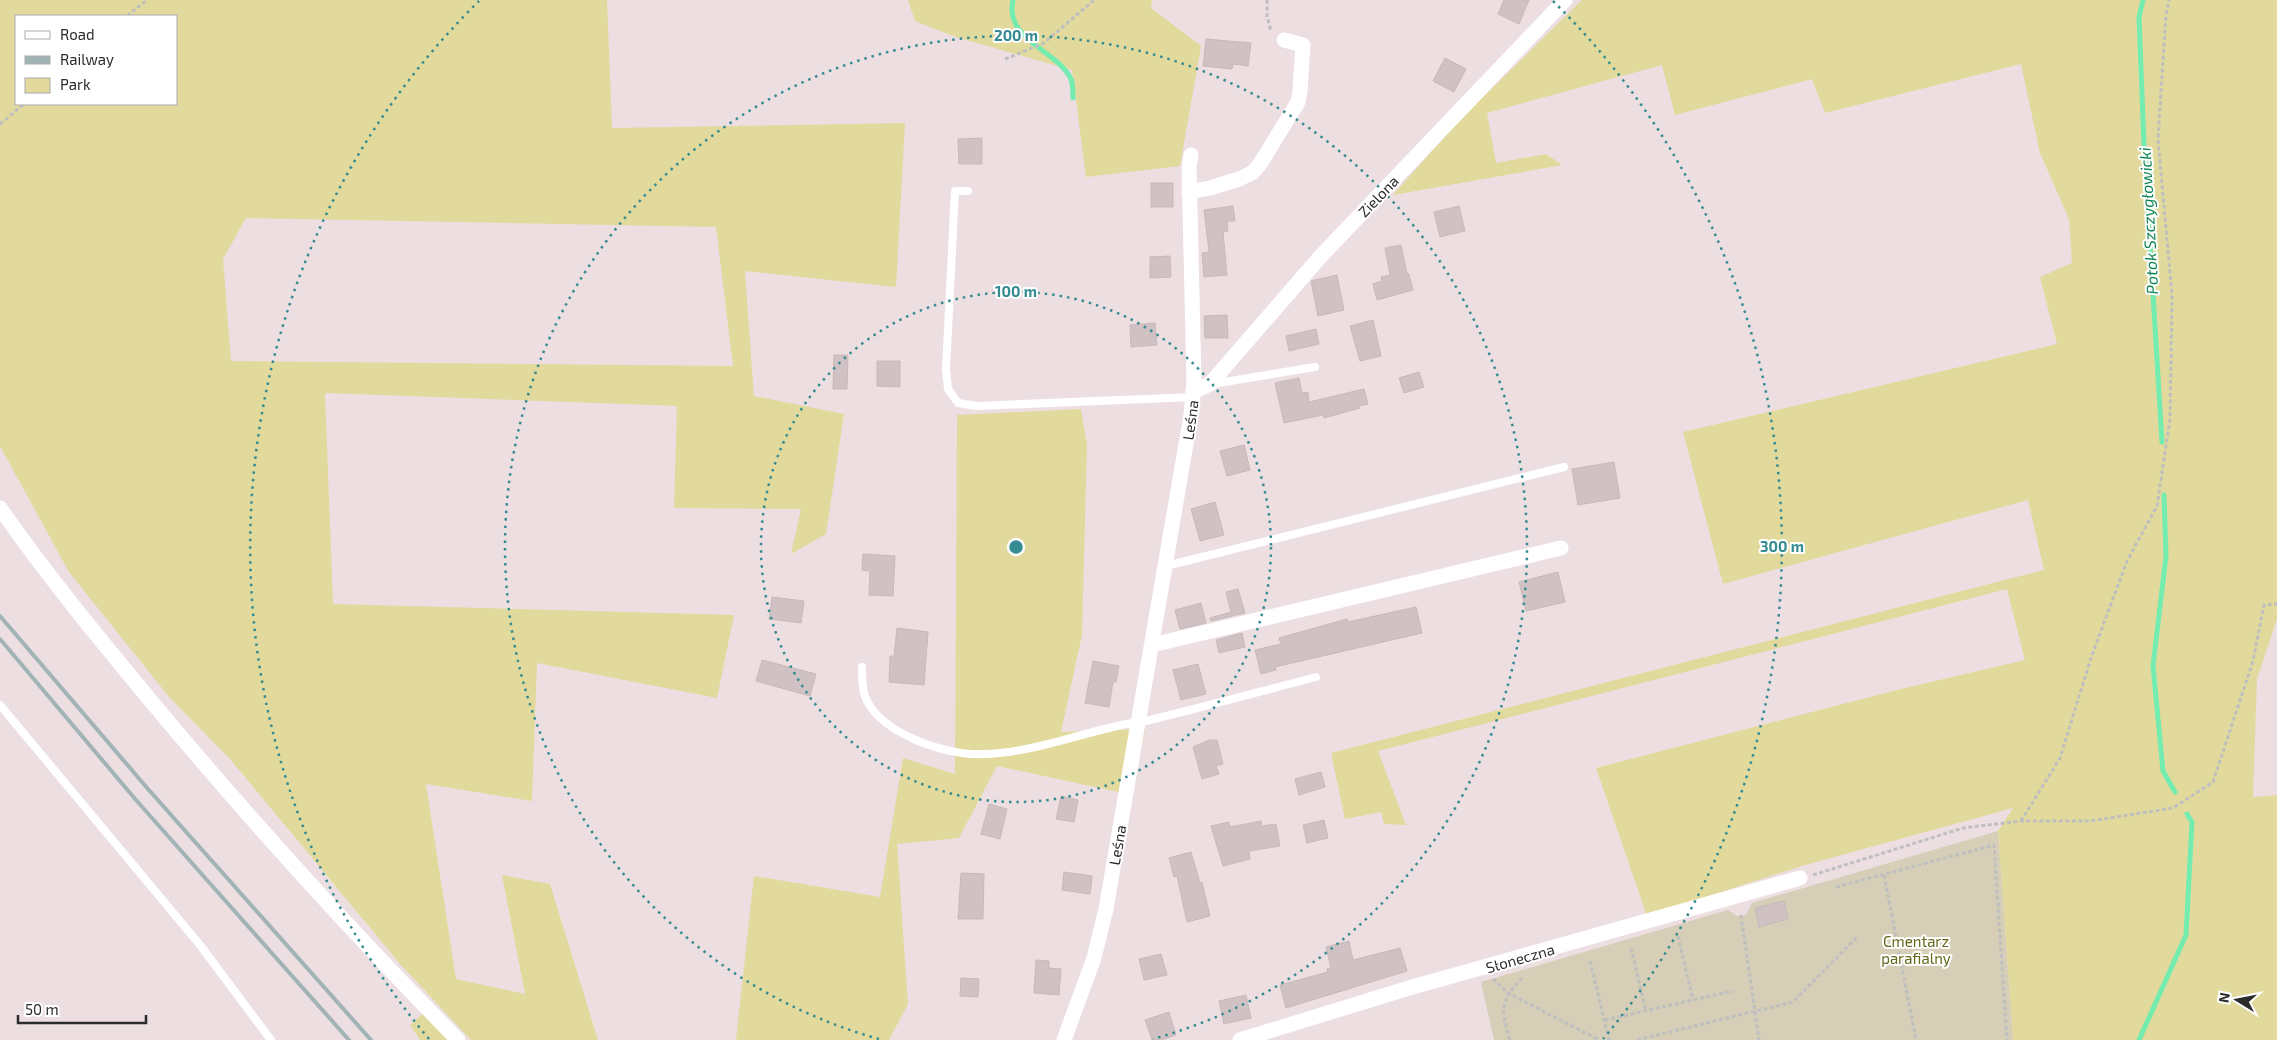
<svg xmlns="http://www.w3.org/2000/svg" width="2277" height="1040" viewBox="0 0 2277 1040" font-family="'Exo 2',sans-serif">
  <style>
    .green { fill: #e2da9c; fill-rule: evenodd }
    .cemetery { fill: #d6ceb6 }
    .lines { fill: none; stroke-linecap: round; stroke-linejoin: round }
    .stream { stroke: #74ecaf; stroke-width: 5 }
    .building { fill: #d0c2c4; stroke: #c8b8ba }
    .path { stroke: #bfbfbf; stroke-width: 3; stroke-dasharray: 4 2.5; stroke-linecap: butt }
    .lane { stroke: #fff; stroke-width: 8 }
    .street { stroke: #fff; stroke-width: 15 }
    .rail { stroke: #a1b4b5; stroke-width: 4 }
    .ring { fill: none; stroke: #368c90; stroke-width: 2.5; stroke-dasharray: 2.5 5 }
    .labels { text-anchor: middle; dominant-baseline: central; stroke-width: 4; stroke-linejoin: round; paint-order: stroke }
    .street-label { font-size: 15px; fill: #2b2b2b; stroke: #fff }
    .park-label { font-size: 15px; fill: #66681c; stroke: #fff }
    .water-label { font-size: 16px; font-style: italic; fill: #108654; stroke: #fff }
    .centre { fill: #368c90; stroke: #fff; stroke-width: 2.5 }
    .ring-label { font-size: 15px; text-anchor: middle; font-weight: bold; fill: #368c90; stroke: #fff; stroke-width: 4; stroke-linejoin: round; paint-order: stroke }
  </style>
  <rect width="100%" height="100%" fill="#eddee1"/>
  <g class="green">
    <path d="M0 0H607L612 128 905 123 896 287 745 271 754 396 844 414 826 534 791 554 801 509 674 508 677 406 325 393 333 604 734 615 717 698 537 663 532 801 426 784 456 979 525 994 502 875 550 884 598 1040H471L401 965 230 759 170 698 69 572 0 446ZM16 16H176V104H16ZM246 218 716 227 733 366 231 361 223 259Z"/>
    <polygon points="908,0 1152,0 1151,8 1201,46 1180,166 1086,177 1072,70 956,37 915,21"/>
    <polygon points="1582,0 2277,0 2277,619 2257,679 2253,797 2277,795 2277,1040 2013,1040 1998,831 2013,808 1805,865 1647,916 1596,768 1901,689 2025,660 2007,589 1378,751 1406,825 1384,824 1381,812 1345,819 1331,753 2044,570 2028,500 1723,584 1683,432 2057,344 2040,277 2072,263 2069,219 2040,153 2021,64 1825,113 1812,79 1675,115 1662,65 1487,113 1496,163 1546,154 1562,165 1393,195 1457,123"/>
    <polygon points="1081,409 1087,444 1082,635 1061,732 1145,729 1132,795 997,766 959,838 897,844 908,1004 889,1040 736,1040 754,876 880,897 903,758 955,774 957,415"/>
    <polygon points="424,1013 449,1040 420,1040 410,1025"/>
  </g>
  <polygon class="cemetery" points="1998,831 2013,1040 1494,1040 1481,982 1728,910 1737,916 1746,915 1752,903"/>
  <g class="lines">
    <g class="stream">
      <path d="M1013 0C1004 40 1057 50 1071 79 1073 84 1073 92 1073 98"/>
      <polyline points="2143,0 2139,17 2144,145 2162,442"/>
      <polyline points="2164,495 2166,556 2153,666 2163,771 2175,792"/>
      <polyline points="2139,1040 2186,935 2192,822 2187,814"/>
    </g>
  </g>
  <g class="building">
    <polygon points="1504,0 1529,0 1519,24 1498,14"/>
    <polygon points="1206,39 1251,43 1248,66 1233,64 1232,69 1203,66"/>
    <polygon points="1445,58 1466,69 1454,92 1433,81"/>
    <polygon points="982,138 982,164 959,164 958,139"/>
    <rect x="1151" y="183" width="22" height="24"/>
    <polygon points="1233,206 1235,221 1227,221 1228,231 1223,232 1227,275 1204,277 1202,253 1209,252 1204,210"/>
    <polygon points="1459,206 1465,231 1440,237 1434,212"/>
    <polygon points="1401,245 1407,274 1409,274 1413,290 1377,300 1373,284 1382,281 1381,277 1390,275 1385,248"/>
    <polygon points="1170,256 1171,277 1150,278 1150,257"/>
    <polygon points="1337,275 1344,310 1318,316 1311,281"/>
    <polygon points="1227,315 1228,338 1205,338 1204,316"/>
    <polygon points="1373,320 1381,356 1360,361 1350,326"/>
    <polygon points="1155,323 1157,345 1131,347 1130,325"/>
    <polygon points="1316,329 1319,344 1289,351 1286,336"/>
    <polygon points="834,355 848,355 847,389 833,389"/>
    <polygon points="877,361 900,361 900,387 877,386"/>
    <polygon points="1419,372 1424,387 1404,393 1399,378"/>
    <polygon points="1299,378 1302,393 1308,392 1309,402 1364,389 1368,404 1359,406 1360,408 1324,418 1323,415 1284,423 1275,383"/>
    <polygon points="1244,445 1250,470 1227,476 1220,451"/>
    <polygon points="1614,462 1620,498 1578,505 1572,469"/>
    <polygon points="1215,502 1224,535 1200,541 1191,509"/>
    <polygon points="863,554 895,556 893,596 869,595 870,571 862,570"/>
    <polygon points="1558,572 1565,602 1526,611 1519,582"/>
    <polygon points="1238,589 1245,613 1211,621 1210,618 1231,612 1226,592"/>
    <polygon points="772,597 804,601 801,623 769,619"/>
    <polygon points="1201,603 1206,623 1180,629 1175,610"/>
    <polygon points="1416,607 1422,633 1275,667 1276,670 1261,674 1255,650 1281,644 1279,638 1347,619 1348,622"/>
    <polygon points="897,628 928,632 924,685 889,682 890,656 894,656"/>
    <polygon points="1242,633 1245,647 1219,653 1216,640"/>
    <polygon points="762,660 816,674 810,696 756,681"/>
    <polygon points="1093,661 1119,666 1116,682 1113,682 1109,707 1085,703"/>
    <polygon points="1198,664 1206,694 1181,700 1173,670"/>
    <polygon points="1209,740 1217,740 1223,764 1216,766 1219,774 1202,779 1193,747"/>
    <polygon points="1321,772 1325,787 1299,795 1295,779"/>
    <polygon points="1061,796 1078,800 1074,822 1056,819"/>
    <polygon points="989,804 1007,809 1000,839 981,834"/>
    <polygon points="1324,820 1328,838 1307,843 1303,825"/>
    <polygon points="1261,821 1262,826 1276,824 1280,846 1249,851 1250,859 1223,866 1211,826 1229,822 1230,827"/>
    <polygon points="1191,852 1200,883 1202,882 1210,916 1187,922 1177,876 1174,877 1169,858"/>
    <polygon points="1064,872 1092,876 1090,894 1062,890"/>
    <polygon points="961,873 984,874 983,919 958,919"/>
    <polygon points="1784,901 1788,919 1759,927 1755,908"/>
    <polygon points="1349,941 1353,960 1400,948 1407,971 1286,1008 1280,985 1328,972 1327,969 1331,968 1326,947"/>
    <polygon points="1161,954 1167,975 1144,980 1139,959"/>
    <polygon points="1036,960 1049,961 1049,968 1061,969 1059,995 1034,993"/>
    <polygon points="961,978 979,979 978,997 960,996"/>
    <polygon points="1246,995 1251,1018 1224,1024 1219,1001"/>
    <polygon points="1169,1012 1176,1035 1162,1040 1152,1040 1145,1020"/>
  </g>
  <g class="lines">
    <g class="path">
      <polyline points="1267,0 1267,16 1271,31"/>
      <polyline points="127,16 147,0"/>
      <polyline points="1005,59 1044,43 1094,0"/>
      <polyline points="0,124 24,104"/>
      <polyline points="2021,821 2060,758 2092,655 2127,561 2157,506 2170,419 2172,296 2158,139 2166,15 2169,0"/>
      <polyline points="1813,875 1963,828 2021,821 2090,821 2173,808 2213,782 2253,661 2264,605 2277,604"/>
      <polyline points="1884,875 1916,1040"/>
      <polyline points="1836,887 1994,845 2007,1040"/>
      <polyline points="1741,915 1759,1040"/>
      <polyline points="1678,936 1693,1000"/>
      <polyline points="1631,948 1646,1011"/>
      <polyline points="1590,961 1609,1040"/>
      <polyline points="1493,979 1508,993 1599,1040"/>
      <polyline points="1605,1020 1733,991"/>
      <path d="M1510 1040C1501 1009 1499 1003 1522 978"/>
      <polyline points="1637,1040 1793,1002 1857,937"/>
    </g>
    <g class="lane">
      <polyline points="968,191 955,191 946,369 948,389 958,403 977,406 1193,397"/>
      <polyline points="1212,384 1315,367"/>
      <polyline points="1166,566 1564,467"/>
      <path d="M862 667C862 679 862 691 867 701 885 735 947 756 983 754 1029 753 1073 736 1117 726 1129 723 1142 722 1154 719 1208 706 1262 691 1316 677"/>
      <polyline points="0,705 200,945 271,1040"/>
    </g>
    <g class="street">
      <polyline points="1189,192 1210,188 1239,179 1252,173 1260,164 1298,102 1300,91 1303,45 1284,40"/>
      <polyline points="1193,392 1210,384 1320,257 1565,0"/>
      <path d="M0 508C48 577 102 642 156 707 252 822 353 933 458 1040"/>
      <polyline points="1152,645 1561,548"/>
      <polyline points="1064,1040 1094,958 1106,909 1191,415 1194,381 1189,167 1191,155"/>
      <polyline points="1240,1040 1409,988 1800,878"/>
    </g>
    <g class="rail">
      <polyline points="0,616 148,789 371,1040"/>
      <polyline points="0,639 136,800 349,1040"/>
    </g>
  </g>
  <g class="ring">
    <circle cx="1016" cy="547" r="255"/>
    <path d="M879 1039A511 511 0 1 1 1153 1039"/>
    <path d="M429 1039A766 766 0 0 1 479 1M1553 1A766 766 0 0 1 1603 1039"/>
  </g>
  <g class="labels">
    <g class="street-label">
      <text transform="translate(1378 196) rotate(-46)">Zielona</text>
      <text transform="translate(1190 420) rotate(-82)">Leśna</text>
      <text transform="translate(1117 845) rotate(-80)">Leśna</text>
      <text transform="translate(1520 958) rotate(-16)">Słoneczna</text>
    </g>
    <g class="park-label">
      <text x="1916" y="941">Cmentarz<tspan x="1916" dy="17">parafialny</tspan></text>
    </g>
    <g class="water-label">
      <text transform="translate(2148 221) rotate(-93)">Potok Szczygłowicki</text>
    </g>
  </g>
  <circle cx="1016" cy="547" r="8" class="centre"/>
  <g class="ring-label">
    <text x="1016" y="41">200 m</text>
    <text x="1016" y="297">100 m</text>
    <text x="1782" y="552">300 m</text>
  </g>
  <rect x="15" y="15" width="162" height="90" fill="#ffffff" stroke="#aaaaaa"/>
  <rect x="25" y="31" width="25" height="8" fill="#ffffff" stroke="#aaaaaa"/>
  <text x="60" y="40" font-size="15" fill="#2b2b2b">Road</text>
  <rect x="25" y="56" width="25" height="8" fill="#a1b4b5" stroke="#aaaaaa"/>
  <text x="60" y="65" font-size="15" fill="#2b2b2b">Railway</text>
  <rect x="25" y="78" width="25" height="15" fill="#e2da9c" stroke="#aaaaaa"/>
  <text x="60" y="90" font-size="15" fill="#2b2b2b">Park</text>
  <g transform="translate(2237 1000) rotate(280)" stroke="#ffffff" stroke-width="4" paint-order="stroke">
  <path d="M0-4L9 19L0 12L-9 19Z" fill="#2b2b2b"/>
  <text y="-8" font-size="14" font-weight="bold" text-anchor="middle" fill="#2b2b2b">N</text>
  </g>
  <path d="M18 1015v8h128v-8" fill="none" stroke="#2b2b2b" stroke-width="2.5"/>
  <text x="25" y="1015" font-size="15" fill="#2b2b2b" stroke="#ffffff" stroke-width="4" paint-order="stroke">50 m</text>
</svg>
